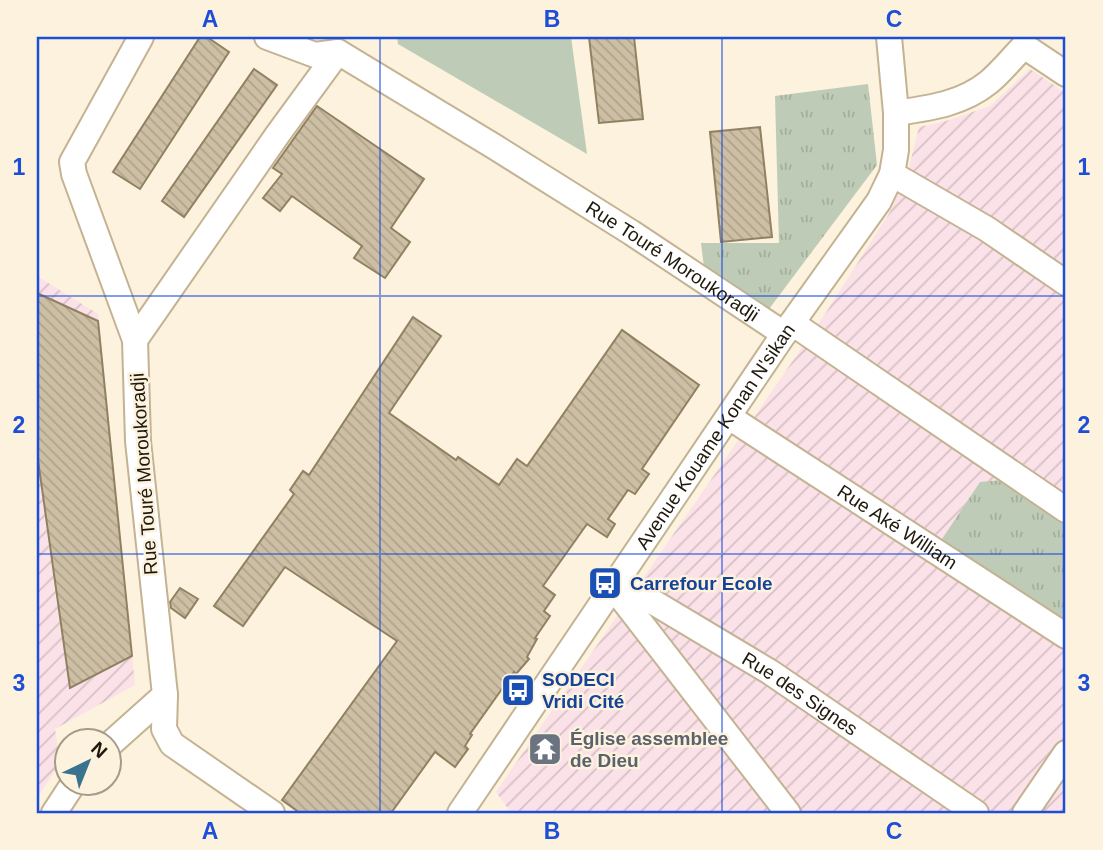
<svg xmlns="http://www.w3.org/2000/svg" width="1103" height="850" viewBox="0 0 1103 850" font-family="Arial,sans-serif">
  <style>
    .industrial { fill: url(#industrial-furrows) }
    .grass { fill: url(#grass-tufts) }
    .garden { fill: #becbb6 }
    .building { fill: url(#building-back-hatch); stroke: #918162; stroke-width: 2 }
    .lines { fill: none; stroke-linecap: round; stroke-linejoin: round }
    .minor-casing { stroke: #c4b393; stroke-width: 28 }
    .minor { stroke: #fff; stroke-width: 24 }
    .grid { fill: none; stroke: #1d4ed8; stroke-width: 2; stroke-opacity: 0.55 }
    .labels { text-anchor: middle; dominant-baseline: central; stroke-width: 5; stroke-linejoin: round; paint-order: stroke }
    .street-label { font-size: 19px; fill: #1f180c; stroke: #fcf2dd }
    .transit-label { font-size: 19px; font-weight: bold; fill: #164399; stroke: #fcf2dd; text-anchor: start }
    .worship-label { font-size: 19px; font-weight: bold; fill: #5b616d; stroke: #fcf2dd; text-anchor: start }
    .neatline { fill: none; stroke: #1d4ed8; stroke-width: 2.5 }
    .grid-label { font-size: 23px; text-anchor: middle; font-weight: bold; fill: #1d4ed8 }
  </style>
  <defs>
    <pattern id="industrial-furrows" width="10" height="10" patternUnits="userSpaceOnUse" patternTransform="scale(1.75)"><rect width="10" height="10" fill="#fbe1e8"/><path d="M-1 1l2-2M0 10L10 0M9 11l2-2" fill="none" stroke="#d7c0c6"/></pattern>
    <pattern id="grass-tufts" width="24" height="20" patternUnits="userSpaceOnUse" patternTransform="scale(1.75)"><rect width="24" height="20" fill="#becbb6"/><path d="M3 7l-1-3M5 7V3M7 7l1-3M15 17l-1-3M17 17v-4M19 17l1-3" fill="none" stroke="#a3ae9b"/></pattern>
    <pattern id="building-back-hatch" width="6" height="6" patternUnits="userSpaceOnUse" patternTransform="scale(1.75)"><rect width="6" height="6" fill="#cdbfa4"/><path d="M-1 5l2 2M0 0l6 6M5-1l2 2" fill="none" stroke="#b0a38c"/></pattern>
  </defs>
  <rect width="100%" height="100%" fill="#fcf2dd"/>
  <g class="industrial">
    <polygon points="1030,69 1066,93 1066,813 511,813 496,792 825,314 890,212 908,172 919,127 946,121 990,106"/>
    <polygon points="37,276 98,314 135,685 55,729 60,763 37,798"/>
  </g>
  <g class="grass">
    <polygon points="868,84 877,165 769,309 704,267 701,243 779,243 775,96"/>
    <polygon points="1023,478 1066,506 1066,630 940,542 980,482"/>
  </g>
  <polygon class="garden" points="397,37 571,37 587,154 398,44"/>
  <g class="building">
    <polygon points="200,37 207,37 229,52 140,189 113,172"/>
    <polygon points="589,37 634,37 643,119 599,123"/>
    <polygon points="254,69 277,85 184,217 162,201"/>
    <polygon points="317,106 424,179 391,228 410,242 385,278 354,258 362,246 292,196 280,211 263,198 282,174 273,168"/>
    <polygon points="760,127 772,237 721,242 710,132"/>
    <polygon points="37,293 98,321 132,656 70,688 37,453"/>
    <polygon points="413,317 441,336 389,413 456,460 458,457 499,485 517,459 527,466 622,330 699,385 642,469 649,474 635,494 628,490 608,519 615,524 607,537 587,524 543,586 555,595 544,611 550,616 535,638 537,639 527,657 529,659 516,674 514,672 470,734 472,735 465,746 468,749 455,767 435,752 391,813 300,813 282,800 397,641 285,567 243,626 214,606 294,494 290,490 303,471 309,475"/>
    <polygon points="180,588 198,599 185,618 171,608 170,602"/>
  </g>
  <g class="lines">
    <g class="minor-casing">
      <g id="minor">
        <path id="s1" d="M267 37 315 55 338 52 495 147 632 233 784 334"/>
        <path d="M896 113C930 108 962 104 989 82 1002 71 1013 57 1024 46L1066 74"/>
        <polyline points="892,174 987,229 1066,283"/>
        <polyline points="792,323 1066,510"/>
        <polyline points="135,340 278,134 338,52"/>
        <path id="s2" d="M729 417 1066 636"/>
        <path id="s3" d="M618 581 770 672 976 813"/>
        <polyline points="613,587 788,813"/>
        <polyline points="165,695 164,729 172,744 272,813"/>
        <polyline points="108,746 165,695 138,441 135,340 74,174 72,162 141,37"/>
        <polyline points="54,813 73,784"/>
        <path id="s4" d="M460 813 784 334 879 201 892 174 896 150V113L889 37"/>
        <polyline points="1025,813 1066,753"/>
      </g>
    </g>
    <use href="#minor" class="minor"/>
  </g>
  <path class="grid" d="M380 37V813M722 37V813M37 296H1066M37 554H1066"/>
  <defs>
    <g id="bus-square" transform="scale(1.75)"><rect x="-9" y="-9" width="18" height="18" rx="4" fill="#1a4fb4" stroke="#fcf2dd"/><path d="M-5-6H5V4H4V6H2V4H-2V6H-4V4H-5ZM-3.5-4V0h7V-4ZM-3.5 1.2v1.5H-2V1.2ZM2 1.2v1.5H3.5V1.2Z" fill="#fff"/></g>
    <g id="temple-square" transform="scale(1.75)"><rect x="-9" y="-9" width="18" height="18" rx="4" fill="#6b7280" stroke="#fcf2dd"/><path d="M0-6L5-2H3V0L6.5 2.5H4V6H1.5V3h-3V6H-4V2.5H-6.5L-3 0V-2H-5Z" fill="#fff"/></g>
  </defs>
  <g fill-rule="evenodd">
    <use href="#bus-square" x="605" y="583"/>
    <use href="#bus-square" x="518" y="690"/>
    <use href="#temple-square" x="545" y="749"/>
  </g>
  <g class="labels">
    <g class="street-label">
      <text stroke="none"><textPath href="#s1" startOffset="469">Rue Touré Moroukoradji</textPath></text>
      <text stroke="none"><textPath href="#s4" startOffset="455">Avenue Kouame Konan N'sikan</textPath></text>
      <text transform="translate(144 474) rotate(-94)">Rue Touré Moroukoradji</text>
      <text stroke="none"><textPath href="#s2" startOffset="201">Rue Aké William</textPath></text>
      <text stroke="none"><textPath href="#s3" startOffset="214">Rue des Signes</textPath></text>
    </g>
    <g class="transit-label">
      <text x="630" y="583">Carrefour Ecole</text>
      <text x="542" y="679">SODECI<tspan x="542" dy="22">Vridi Cité</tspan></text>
    </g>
    <g class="worship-label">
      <text x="570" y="738">Église assemblee<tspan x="570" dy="22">de Dieu</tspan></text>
    </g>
  </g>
  <rect width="1103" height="850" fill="none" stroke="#fcf2dd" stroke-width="77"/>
  <g transform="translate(88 762) rotate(43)"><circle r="33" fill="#fcf2dd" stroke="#a49b89" stroke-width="2"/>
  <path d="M0-5L12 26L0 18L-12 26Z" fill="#3a738d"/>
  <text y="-10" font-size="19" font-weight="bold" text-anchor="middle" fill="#1f180c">N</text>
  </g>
  <rect x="38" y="38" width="1026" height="774" class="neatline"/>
  <g class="grid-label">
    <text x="210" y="27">A</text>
    <text x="552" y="27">B</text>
    <text x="894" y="27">C</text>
    <text x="19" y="175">1</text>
    <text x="1084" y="175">1</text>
    <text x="19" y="433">2</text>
    <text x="1084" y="433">2</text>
    <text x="19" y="691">3</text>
    <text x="1084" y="691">3</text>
    <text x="210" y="839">A</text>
    <text x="552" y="839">B</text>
    <text x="894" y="839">C</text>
  </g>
</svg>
